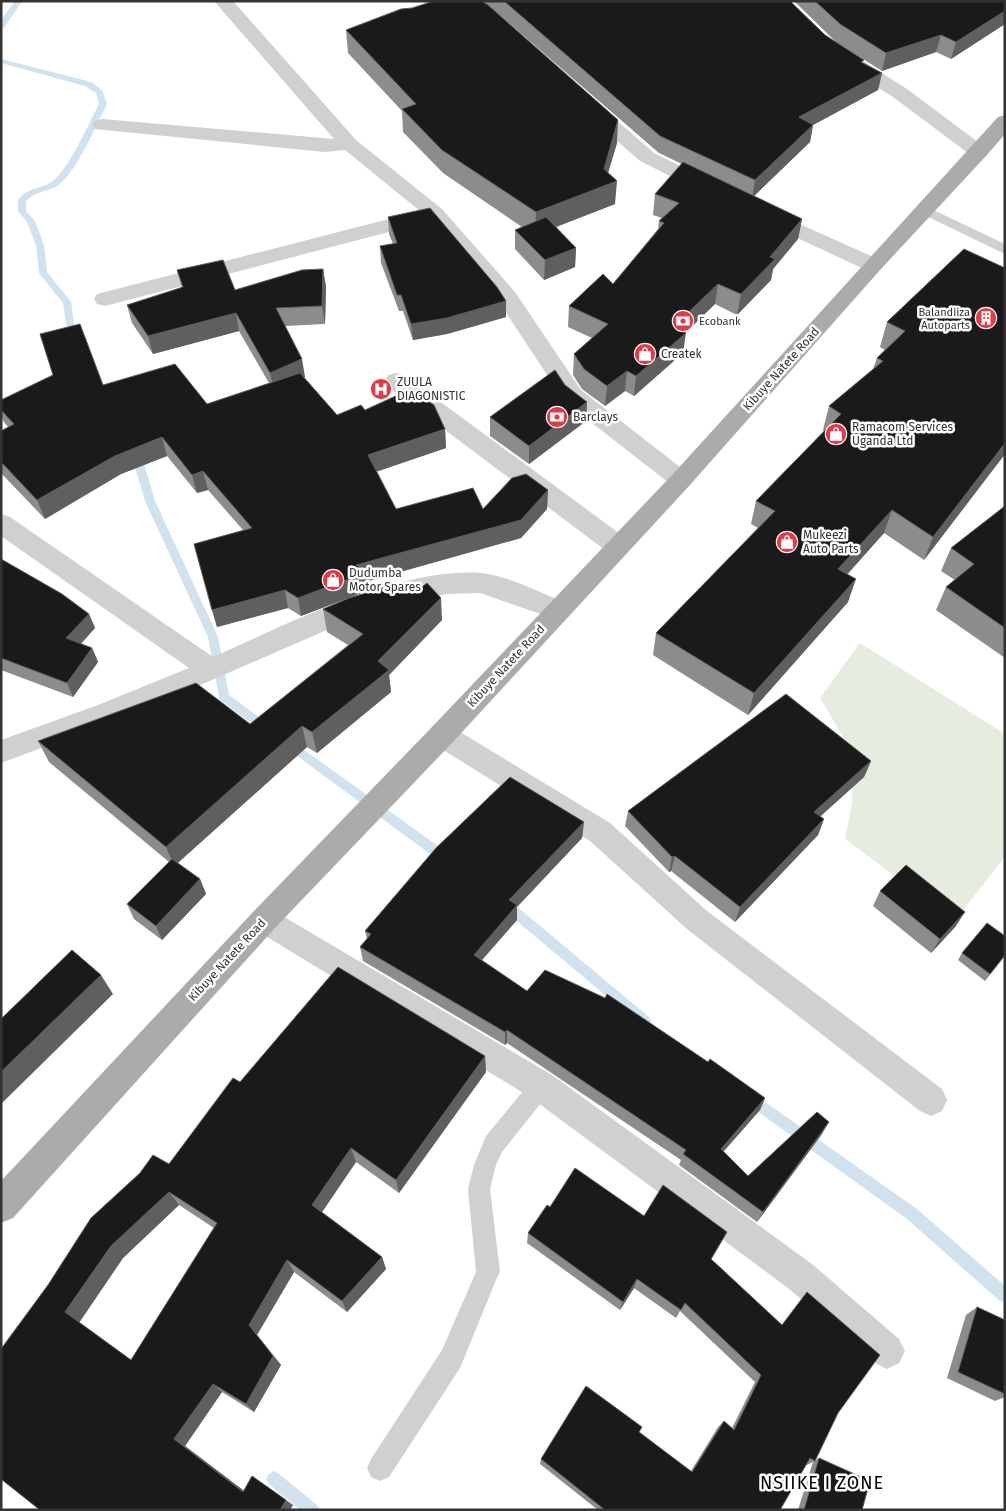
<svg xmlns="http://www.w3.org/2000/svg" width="1006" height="1511" viewBox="0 0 1006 1511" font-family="'Fira Sans',sans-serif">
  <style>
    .green { fill: #e6ecdf }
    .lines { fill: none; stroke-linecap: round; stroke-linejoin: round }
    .stream { fill: #cfe2ee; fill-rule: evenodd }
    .service { fill: #d0d0d0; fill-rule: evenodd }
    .minor { fill: #d0d0d0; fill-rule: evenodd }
    .primary { fill: #ababab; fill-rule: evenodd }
    .wall { fill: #8c8c8c; fill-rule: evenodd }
    .shaded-wall { fill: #5f5f5f }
    .building { fill: #1a1a1a; stroke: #5f5f5f; fill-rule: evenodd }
    .labels { text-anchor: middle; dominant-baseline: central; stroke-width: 5; stroke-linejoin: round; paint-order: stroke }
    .far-poi-label { font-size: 11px; fill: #333; stroke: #fff; text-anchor: end }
    .poi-label { font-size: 12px; fill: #333; stroke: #fff; text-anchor: start }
    .street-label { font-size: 12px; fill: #333; stroke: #fff }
    .near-quarter-label { font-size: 18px; letter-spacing: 1px; fill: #000; stroke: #fff }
  </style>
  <rect width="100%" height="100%" fill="#fff"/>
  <polygon class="green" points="860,643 1005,734 1005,857 955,920 845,839 852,803 851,750 820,698"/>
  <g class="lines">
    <g class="stream">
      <polygon points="15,1 22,1 4,28 1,28 1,20"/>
      <path d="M1 59 91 82 102 90 107 104C95 127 79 167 60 184 50 192 37 190 26 201V211L35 221 44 245 47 272 71 302 75 330 81 341 76 344 73 343 67 330 63 303 39 273 36 245 27 222 18 211V200C30 185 43 190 54 180 71 165 88 125 99 104L96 93 85 86 1 63Z"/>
      <polygon points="133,450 136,451 144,464 155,501 218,637 229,695 271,726 273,729 271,732 263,732 220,700 219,697 208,637 145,501 134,464 128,453"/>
      <polygon points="289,739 449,854 451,858 449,862 445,863 441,862 285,747 283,744 285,741"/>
      <polygon points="505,899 509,900 649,1017 651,1021 649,1025 645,1027 641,1025 501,908 499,904 501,900"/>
      <polygon points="751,1092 917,1209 1005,1286 1005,1303 1000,1301 907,1219 746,1103 744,1098 746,1093"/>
      <polygon points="274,1471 279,1474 317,1505 320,1510 300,1510 269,1484 266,1479 269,1474"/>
    </g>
    <g class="service">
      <polygon points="925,206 1005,244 1005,254 920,213 918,210 920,207"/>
      <polygon points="541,1075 549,1079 552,1086 549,1093 502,1152 496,1165 490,1189 500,1272 496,1280 460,1368 389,1477 380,1481 371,1477 367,1468 371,1459 442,1350 476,1272 468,1189 474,1165 486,1136 533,1079"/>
    </g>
    <g class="minor">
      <polygon points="214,1 233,1 356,140 442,209 515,292 581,390 689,474 693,480 689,486 681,489 673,486 565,402 499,302 431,221 105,306 97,304 94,299 97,294 420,211 345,150 325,152 95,129 92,125 95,121 102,119 334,139"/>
      <polygon points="848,54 855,56 907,89 986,148 989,152 986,156 972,156 893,97 841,64 839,60 841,56"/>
      <polygon points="590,101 597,103 654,153 716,184 719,188 716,192 709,194 702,192 640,161 583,111 580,107 583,103"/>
      <polygon points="766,209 880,260 884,265 880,270 873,272 866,270 759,220 756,215 759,210"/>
      <polygon points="396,373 404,375 627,539 630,546 627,553 618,555 609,553 388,387 385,381 388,375"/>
      <path d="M1 514 10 517 213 657C287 624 400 567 481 573 510 576 540 593 567 603L571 610 567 617 558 620 480 593 447 594 413 600 352 619 143 710 1 763V740L98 705 189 668 1 536Z"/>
      <polygon points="442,724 452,727 610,823 707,911 942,1089 947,1100 942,1111 931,1116 920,1111 687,929 590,841 432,743 428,735 432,727"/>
      <polygon points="264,907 274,911 552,1075 812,1264 899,1339 905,1351 899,1363 887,1369 875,1363 788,1288 530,1097 254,929 249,920 254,911"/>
    </g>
    <polygon class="primary" points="1005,115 1005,134 986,156 880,270 689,486 452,743 274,929 13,1218 1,1223 1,1181 254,911 432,727 673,474 998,117"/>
  </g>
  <g class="wall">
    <polygon points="434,1 790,1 825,35 864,63 882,73 878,90 813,125 810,142 754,196 802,219 798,239 773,269 771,280 737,315 715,304 685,333 683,353 634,396 625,391 605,406 582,389 573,375 574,354 592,338 568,327 569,306 613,284 658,229 659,221 662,218 653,215 655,194 682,164 659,153 502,17 500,16 617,143 608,173 615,204 556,227 576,248 575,267 544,280 515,249 515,230 522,227 443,173 403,132 402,111 348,53 346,30"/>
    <polygon points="794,1 1005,1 1005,24 951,59 936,52 882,71 836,42"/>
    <polygon points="388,217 506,301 506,317 447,334 413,340 403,311 399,311 381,263 380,246 393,244 389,234"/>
    <polygon points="964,249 1005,454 924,560 884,533 847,575 848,602 748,715 653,655 656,633 758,528 751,524 756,501 824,431 823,430 829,406 873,369 877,358 885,350 880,347 887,322"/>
    <polygon points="323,269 326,287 325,324 285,326 305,377 304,377 337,415 365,410 445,429 446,448 377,471 396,509 483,509 548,490 547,509 521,538 368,581 369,590 301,616 288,608 217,627 194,544 243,530 208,490 197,493 167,456 121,474 45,519 1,473 1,431 8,427 4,422 1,416 1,400 103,385 207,404 269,383 239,331 153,354 132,323 127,305 182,288 177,270 235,290"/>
    <polygon points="565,385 587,402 586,421 529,464 490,436 490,417"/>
    <polygon points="1005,506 1005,658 936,610 946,587 955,580 941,571 951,548"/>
    <polygon points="1,559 89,614 95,628 81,644 92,648 98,662 73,697 1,670"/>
    <polygon points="323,609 442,620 389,675 391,692 317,753 307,747 178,863 200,879 206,894 162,940 134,919 127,904 169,862 49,762 38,741 250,724 348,645 327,632"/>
    <polygon points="871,761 864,777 820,817 824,819 818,835 735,922 671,871 669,872 625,826 628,811"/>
    <polygon points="584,822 582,838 517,907 517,920 482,960 527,991 708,1062 765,1098 760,1110 723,1152 748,1176 822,1134 757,1222 679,1165 681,1160 507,1043 505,1045 363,961 360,947 367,939 365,931"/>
    <polygon points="880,891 956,926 931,953 873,906"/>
    <polygon points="962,953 1005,956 985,981 958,960"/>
    <path d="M485 1056 486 1072 399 1193 356 1162 322 1212 382 1257 386 1269 347 1312 294 1272 257 1335 281 1365 254 1412 222 1392 185 1446 243 1490 293 1505 290 1510H40L1 1349 169 1164 240 1082ZM179 1205 214 1228 131 1360 79 1322 123 1258Z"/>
    <polygon points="550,1207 644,1216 727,1232 711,1260 782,1325 807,1292 838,1413 815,1461 807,1465 806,1465 780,1510 598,1510 540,1464 541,1459 639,1432 691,1471 718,1427 724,1421 732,1428 755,1382 680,1311 676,1318 634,1288 620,1310 527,1243 528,1233"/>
    <polygon points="977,1307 1005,1320 1005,1397 995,1401 947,1378 966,1315"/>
    <polygon points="819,1458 862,1510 798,1510 813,1462"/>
  </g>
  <g class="shaded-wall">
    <polygon points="1005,11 1005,24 951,59 956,42"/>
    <polygon points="941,35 936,52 882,71 886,53"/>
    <polygon points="882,73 878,90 813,125 810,142 752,198 755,180 799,117"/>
    <polygon points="618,120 617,143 604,186 617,181 615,204 535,235 536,212 604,169"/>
    <polygon points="802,219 798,239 773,269 771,280 737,315 741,294 770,257"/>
    <polygon points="576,248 575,267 544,280 545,260"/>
    <polygon points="323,269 326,287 325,324 322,306"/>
    <polygon points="718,284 715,304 678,340 686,333 683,353 634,396 636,376 674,326"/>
    <polygon points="506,301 506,317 447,334 413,340 411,324"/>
    <polygon points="236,313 239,331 153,354 148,336"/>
    <polygon points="302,359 305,377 274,391 270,373"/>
    <polygon points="627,371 625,391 605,406 607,386"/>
    <polygon points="587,402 586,421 529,464 529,446"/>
    <polygon points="445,429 446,448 370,474 368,455"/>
    <polygon points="162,437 167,456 121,474 45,519 37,500 115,456"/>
    <polygon points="1005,443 1005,454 924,560 933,537"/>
    <polygon points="203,471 208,490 197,493 192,475"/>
    <polygon points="548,490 547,509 521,538 368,581 369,590 301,616 298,598 356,565"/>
    <polygon points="892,510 884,533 831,592 838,569"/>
    <polygon points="856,579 848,602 748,715 754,693"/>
    <polygon points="285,590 288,608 217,627 212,610"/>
    <polygon points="441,598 442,620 389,675 391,692 317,753 312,732 378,661"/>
    <polygon points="89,614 95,628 72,653 66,638"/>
    <polygon points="92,648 98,662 73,697 67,683"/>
    <polygon points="302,726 307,747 174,866 166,847"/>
    <polygon points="871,761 864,777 808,827 814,812"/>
    <polygon points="824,819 818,835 735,922 740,907"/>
    <polygon points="584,822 582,838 517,907 517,920 474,969 474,955 509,900"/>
    <polygon points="675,856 671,871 669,872 672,857"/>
    <polygon points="200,879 206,894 162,940 156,926"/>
    <polygon points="965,912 956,926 931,953 940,939"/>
    <polygon points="101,975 113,994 1,1104 1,1072"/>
    <polygon points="507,1030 507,1043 505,1045 505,1032"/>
    <polygon points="485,1056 486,1072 399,1193 396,1180"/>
    <polygon points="765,1098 760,1110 716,1160 721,1149"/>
    <polygon points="829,1122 822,1134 757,1222 763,1212"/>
    <polygon points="351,1148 356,1162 318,1218 312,1205"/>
    <polygon points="169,1192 179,1205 123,1258 79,1323 65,1312 111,1246"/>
    <polygon points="382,1257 386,1269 347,1312 342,1301"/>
    <polygon points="287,1260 294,1272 257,1335 281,1365 254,1412 246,1404 249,1325"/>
    <polygon points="637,1279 634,1288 620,1310 623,1302"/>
    <polygon points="213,1384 222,1392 185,1446 252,1497 243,1492 174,1439"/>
    <polygon points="252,1476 293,1505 290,1510 280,1510"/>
  </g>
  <g class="building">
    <polygon points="434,1 481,1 488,5 618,120 604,169 617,181 536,212 442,150 402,109 416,104 346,30 401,9 412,8"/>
    <polygon points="504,1 790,1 825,35 864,60 861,62 882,73 799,117 813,125 755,180 660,136"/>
    <polygon points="815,1 1005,1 1005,11 956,42 941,35 886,53 840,24"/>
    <polygon points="683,162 802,219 770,257 775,259 741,294 718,284 674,326 686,333 636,376 627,371 607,386 584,369 574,354 608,324 569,306 603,274 613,284 664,223 659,221 679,203 655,194"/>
    <polygon points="430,208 497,287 506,301 447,318 411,324 401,295 397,295 380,246 397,243 388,217"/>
    <polygon points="546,217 576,248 545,260 515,230"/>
    <polygon points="964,249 1005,268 1005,443 933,537 892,510 838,569 856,579 754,693 656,633 775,511 756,501 841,414 829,406 883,361 877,358 905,331 887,322"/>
    <polygon points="223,260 235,290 302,270 323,269 322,306 276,308 302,359 270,373 236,313 148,336 127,305 183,287 177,270"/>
    <polygon points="80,324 103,385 175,364 207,404 300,373 337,415 361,405 365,410 411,389 434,405 445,429 368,455 396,509 473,488 483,509 512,478 526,474 548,490 521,520 356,565 367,572 298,598 285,590 212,610 194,544 252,528 203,471 192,475 162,437 115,456 37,500 1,462 1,431 14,424 1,410 1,400 53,375 40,334"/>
    <polygon points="555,370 565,385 587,402 529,446 490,417"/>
    <polygon points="1005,506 1005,628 946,587 974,564 951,548"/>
    <polygon points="1,559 62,594 89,614 66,638 92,648 67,683 1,658"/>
    <polygon points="427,583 441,598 378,661 389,670 312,732 302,726 166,847 38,741 196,683 250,724 363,634 323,609 349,598 395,584 413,594"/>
    <polygon points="786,694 871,761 814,812 824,819 740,907 675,856 672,857 628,811"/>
    <polygon points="510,777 584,822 509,900 517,905 474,955 527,991 545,970 605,998 607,994 708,1062 710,1059 765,1098 721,1149 748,1176 817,1112 829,1122 763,1212 683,1154 686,1150 507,1030 505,1032 360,947 371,934 365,931 436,848"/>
    <polygon points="172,859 200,879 156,926 127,904"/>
    <polygon points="906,865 965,912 940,939 880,891"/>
    <polygon points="987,923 1005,936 1005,955 990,974 962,953"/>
    <polygon points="72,950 101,975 1,1072 1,1019"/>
    <path d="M338 967 485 1056 396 1180 351 1148 312 1205 382 1257 342 1301 287 1260 249 1325 273 1356 246 1404 213 1384 174 1439 243 1492 252 1476 286 1500 280 1510H40L1 1479V1349L48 1285 91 1218 140 1173 153 1155 169 1164 233 1078 240 1082ZM169 1192 217 1223 131 1360 65 1312 111 1246Z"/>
    <polygon points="575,1168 644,1216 663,1185 727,1232 711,1259 782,1325 807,1292 880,1355 838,1413 815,1461 810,1458 780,1510 605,1510 541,1459 586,1386 642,1427 639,1432 692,1472 724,1421 734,1430 761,1375 685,1303 681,1310 637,1279 623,1302 528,1233 547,1205 550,1207"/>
    <polygon points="977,1307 1005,1320 1005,1394 958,1372"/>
    <polygon points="819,1458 870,1481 862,1510 804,1510"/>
  </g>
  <defs>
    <g id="building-disc" transform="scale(1.125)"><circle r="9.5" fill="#e63946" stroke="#fff"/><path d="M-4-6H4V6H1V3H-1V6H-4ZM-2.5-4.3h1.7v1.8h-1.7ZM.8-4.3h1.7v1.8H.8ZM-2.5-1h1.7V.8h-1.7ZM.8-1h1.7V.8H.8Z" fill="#fff"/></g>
    <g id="bank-disc" transform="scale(1.125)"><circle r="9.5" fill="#e63946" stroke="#fff"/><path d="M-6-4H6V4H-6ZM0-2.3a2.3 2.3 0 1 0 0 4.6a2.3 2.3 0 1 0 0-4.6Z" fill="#fff"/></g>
    <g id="shop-disc" transform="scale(1.125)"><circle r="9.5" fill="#e63946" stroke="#fff"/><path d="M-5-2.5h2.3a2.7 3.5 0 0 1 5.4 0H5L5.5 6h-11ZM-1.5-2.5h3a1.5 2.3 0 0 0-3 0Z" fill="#fff"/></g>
    <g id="hospital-disc" transform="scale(1.125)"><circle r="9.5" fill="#e63946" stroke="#fff"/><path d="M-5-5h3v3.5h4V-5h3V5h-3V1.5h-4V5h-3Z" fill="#fff"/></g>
  </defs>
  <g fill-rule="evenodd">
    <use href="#building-disc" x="986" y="318"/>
    <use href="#bank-disc" x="683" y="321"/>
    <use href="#shop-disc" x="645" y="354"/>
    <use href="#hospital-disc" x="381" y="389"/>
    <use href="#bank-disc" x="557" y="417"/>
    <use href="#shop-disc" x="836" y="434"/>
    <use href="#shop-disc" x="787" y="542"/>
    <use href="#shop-disc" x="333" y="580"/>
  </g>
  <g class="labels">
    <g class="far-poi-label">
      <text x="970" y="312">Balandiiza<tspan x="970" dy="13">Autoparts</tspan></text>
      <text x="699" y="321" text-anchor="start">Ecobank</text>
    </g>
    <g class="poi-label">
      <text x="661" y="354">Createk</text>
      <text x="397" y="382">ZUULA<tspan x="397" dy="14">DIAGONISTIC</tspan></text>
      <text x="573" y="417">Barclays</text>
      <text x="852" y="427">Ramacom Services<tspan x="852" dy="14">Uganda Ltd</tspan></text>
      <text x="803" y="535">Mukeezi<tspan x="803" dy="14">Auto Parts</tspan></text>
      <text x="349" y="573">Dudumba<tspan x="349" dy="14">Motor Spares</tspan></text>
    </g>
    <g class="street-label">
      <text transform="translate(781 369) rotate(-48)">Kibuye Natete Road</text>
      <text transform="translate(506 666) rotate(-47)">Kibuye Natete Road</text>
      <text transform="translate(227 960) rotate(-47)">Kibuye Natete Road</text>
    </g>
    <g class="near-quarter-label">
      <text x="822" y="1483">NSIIKE I ZONE</text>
    </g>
  </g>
  <rect width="1006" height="1511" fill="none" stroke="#333333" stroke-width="5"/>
</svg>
